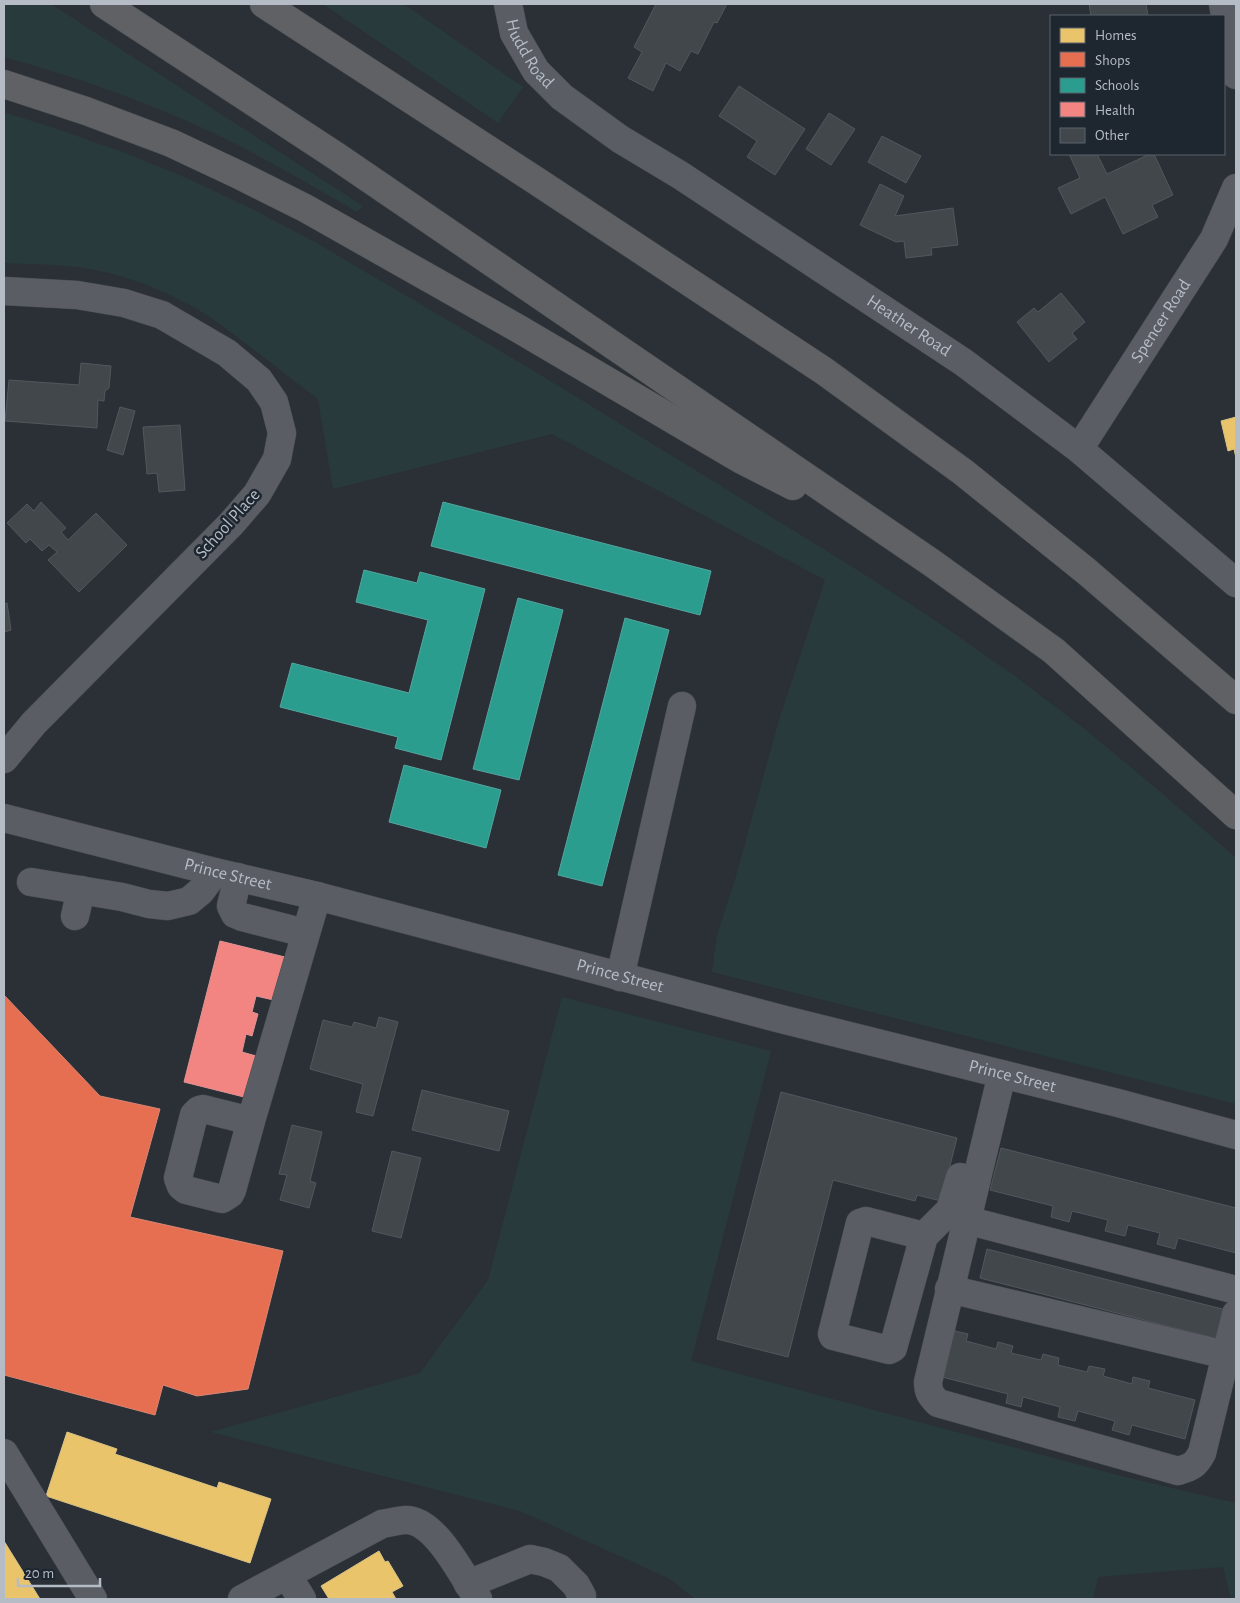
<svg xmlns="http://www.w3.org/2000/svg" width="1240" height="1603" viewBox="0 0 1240 1603" font-family="'Alegreya Sans',sans-serif">
  <style>
    .green { fill: #283a3c }
    .homes { fill: #e9c46a; stroke: #d9c286 }
    .shops { fill: #e76f51; stroke: #d88674 }
    .schools { fill: #2a9d8f; stroke: #54a6a0 }
    .health { fill: #f28482; stroke: #e09596 }
    .building { fill: #42474c; stroke: #52575d }
    .lines { fill: none; stroke-linecap: round; stroke-linejoin: round }
    .minor-casing { stroke: #484c51; stroke-width: 29 }
    .highway-casing { stroke: #474c51; stroke-width: 29 }
    .minor { stroke: #5a5e64; stroke-width: 28 }
    .highway { stroke: #5f6164; stroke-width: 28 }
    .labels { text-anchor: middle; dominant-baseline: central; stroke-width: 5; stroke-linejoin: round; paint-order: stroke }
    .street-label { font-size: 18px; fill: #b5bcc6; stroke: #1e2630 }
  </style>
  <rect width="100%" height="100%" fill="#2a3036"/>
  <g class="green">
    <path d="M4 4H51L363 206 357 212C315 187 272 162 228 140 156 105 81 78 4 57Z"/>
    <polygon points="323,4 404,4 523,87 498,123"/>
    <path d="M4 112 66 132 128 154 191 180 252 209 313 241 531 369 859 571 936 621 1012 674 1086 730 1157 789 1236 858V1104L712 972 717 935 734 883 779 720 825 580 552 434 333 489 318 399C282 372 247 343 211 318 174 293 121 272 76 267 52 264 28 264 4 263Z"/>
    <polygon points="562,997 771,1051 691,1361 1121,1476 1236,1503 1236,1599 1231,1599 1223,1567 1098,1577 1093,1599 695,1599 670,1579 520,1511 211,1432 420,1373 488,1280"/>
  </g>
  <g class="homes">
    <polygon points="1236,417 1236,458 1234,449 1228,451 1221,421"/>
    <polygon points="67,1432 117,1449 115,1454 217,1488 219,1482 271,1499 250,1563 46,1496"/>
    <polygon points="4,1541 40,1599 4,1599"/>
    <polygon points="379,1551 385,1562 388,1561 403,1586 392,1592 396,1599 329,1599 321,1586"/>
  </g>
  <polygon class="shops" points="4,995 100,1096 160,1109 130,1217 283,1251 248,1389 197,1396 163,1385 155,1415 4,1375"/>
  <g class="schools">
    <polygon points="443,502 711,571 700,615 431,546"/>
    <polygon points="364,570 417,583 420,572 485,589 441,760 395,748 398,737 280,707 292,663 409,693 428,620 356,602"/>
    <polygon points="518,598 563,610 519,780 473,769"/>
    <polygon points="625,618 669,630 602,886 558,875"/>
    <polygon points="404,765 501,790 486,848 389,822"/>
  </g>
  <polygon class="health" points="220,941 289,958 278,1001 256,996 252,1012 258,1014 252,1036 246,1034 242,1052 263,1058 252,1099 184,1082"/>
  <g class="building">
    <polygon points="656,4 727,4 717,23 714,22 698,54 691,51 680,71 666,63 653,91 628,78 642,52 634,47"/>
    <polygon points="1089,4 1146,4 1148,16 1091,16"/>
    <polygon points="739,86 805,129 775,175 747,157 757,141 719,116"/>
    <polygon points="829,113 855,129 831,165 806,149"/>
    <polygon points="882,136 921,156 906,183 868,162"/>
    <polygon points="1069,154 1089,155 1097,154 1107,174 1150,154 1154,154 1173,195 1152,205 1158,217 1123,234 1105,197 1071,214 1058,188 1080,178"/>
    <polygon points="880,184 904,196 895,216 953,208 958,245 931,248 932,255 906,258 904,241 896,242 860,225"/>
    <polygon points="1061,293 1085,322 1072,333 1077,339 1049,362 1017,322 1034,308 1038,312"/>
    <polygon points="81,363 111,366 109,388 105,391 104,401 98,400 97,428 5,421 9,380 79,385"/>
    <polygon points="120,407 135,411 123,455 107,450"/>
    <polygon points="180,425 185,490 159,492 157,473 147,474 143,427"/>
    <polygon points="41,502 66,528 61,532 68,540 96,513 127,545 79,592 48,560 57,552 49,545 42,551 30,539 26,543 7,523 27,504 34,511"/>
    <polygon points="7,603 11,630 4,632 4,604"/>
    <polygon points="379,1017 398,1022 373,1116 356,1112 363,1084 310,1069 323,1020 352,1027 354,1022 376,1028"/>
    <polygon points="422,1090 509,1111 499,1151 412,1130"/>
    <polygon points="781,1092 957,1138 941,1201 917,1195 915,1201 833,1180 788,1357 717,1339"/>
    <polygon points="292,1125 322,1132 310,1181 316,1183 309,1208 280,1200 287,1175 279,1174"/>
    <polygon points="1001,1148 1236,1208 1236,1253 1178,1238 1175,1249 1157,1244 1160,1233 1128,1225 1125,1236 1105,1231 1108,1220 1072,1211 1069,1222 1051,1217 1053,1206 990,1190"/>
    <polygon points="392,1151 421,1158 401,1238 372,1231"/>
    <polygon points="987,1249 1230,1311 1222,1340 980,1278"/>
    <polygon points="955,1331 968,1334 966,1341 996,1349 998,1342 1013,1346 1011,1353 1041,1360 1043,1354 1059,1358 1058,1365 1087,1372 1089,1366 1105,1369 1103,1376 1132,1384 1133,1377 1150,1381 1148,1388 1195,1400 1185,1439 1132,1425 1129,1435 1112,1430 1115,1421 1078,1411 1075,1421 1058,1417 1060,1407 1023,1397 1021,1407 1006,1403 1008,1394 942,1377"/>
  </g>
  <g class="lines">
    <g class="minor-casing">
      <g id="minor">
        <path id="s1" d="M508 4 514 33 536 71 562 97 620 139 680 175 963 362 1079 449 1236 583"/>
        <polyline points="1223,4 1236,75"/>
        <polyline points="4,291 77,295 124,303 162,315 227,353 259,380 274,402 282,433 277,459 257,494 231,524 34,723 4,759"/>
        <path id="s2" d="M1079 449 1214 239 1236 188"/>
        <path id="s3" d="M4 818 215 872 317 896 785 1020 1118 1103 1236 1135"/>
        <polyline points="238,877 231,906 235,914 242,917 305,933"/>
        <polyline points="31,882 122,897 149,904 168,906 189,901 201,891 215,872"/>
        <polyline points="75,916 81,890"/>
        <polyline points="620,977 682,706"/>
        <path d="M1002 1074 928 1382C928 1392 931 1396 938 1403L1178 1471C1191 1467 1195 1466 1202 1453L1236 1314"/>
        <polyline points="251,1121 203,1109 199,1110 194,1115 178,1178 181,1186 186,1190 222,1199 230,1194 232,1190 251,1121 317,896"/>
        <polyline points="966,1220 1236,1290"/>
        <polyline points="924,1236 866,1221 860,1223 832,1334 833,1336 889,1350 893,1348 924,1236 950,1210 960,1177"/>
        <polyline points="949,1289 1226,1355"/>
        <polyline points="4,1453 93,1599"/>
        <polyline points="287,1575 302,1599"/>
        <polyline points="468,1584 530,1559 544,1562 559,1568 576,1585 582,1596 581,1599"/>
        <path d="M242 1599 382 1524C390 1523 398 1520 406 1520 436 1520 463 1577 478 1599"/>
      </g>
    </g>
    <g class="highway-casing">
      <g id="highway">
        <polyline points="104,4 336,156 932,563 1054,651 1236,815"/>
        <polyline points="264,4 535,180 824,371 963,472 1086,571 1236,700"/>
        <polyline points="4,84 86,111 171,143 239,175 305,208 519,329 740,459 793,486"/>
      </g>
    </g>
    <use href="#minor" class="minor"/>
    <use href="#highway" class="highway"/>
  </g>
  <g class="labels">
    <g class="street-label">
      <text stroke="none"><textPath href="#s1" startOffset="55">Hudd Road</textPath></text>
      <text stroke="none"><textPath href="#s2" startOffset="152">Spencer Road</textPath></text>
      <text stroke="none"><textPath href="#s1" startOffset="526">Heather Road</textPath></text>
      <text transform="translate(228 524) rotate(-48)">School Place</text>
      <text stroke="none"><textPath href="#s3" startOffset="231">Prince Street</textPath></text>
      <text stroke="none"><textPath href="#s3" startOffset="636">Prince Street</textPath></text>
      <text stroke="none"><textPath href="#s3" startOffset="1041">Prince Street</textPath></text>
    </g>
  </g>
  <rect width="1240" height="1603" fill="none" stroke="#b5bcc6" stroke-width="10"/>
  <rect x="1050" y="15" width="175" height="140" fill="#1e2630" stroke="#5a626c"/>
  <rect x="1060" y="28" width="25" height="15" fill="#e9c46a" stroke="#5a626c"/>
  <text x="1095" y="40" font-size="15" fill="#b5bcc6">Homes</text>
  <rect x="1060" y="52" width="25" height="15" fill="#e76f51" stroke="#5a626c"/>
  <text x="1095" y="65" font-size="15" fill="#b5bcc6">Shops</text>
  <rect x="1060" y="78" width="25" height="15" fill="#2a9d8f" stroke="#5a626c"/>
  <text x="1095" y="90" font-size="15" fill="#b5bcc6">Schools</text>
  <rect x="1060" y="102" width="25" height="15" fill="#f28482" stroke="#5a626c"/>
  <text x="1095" y="115" font-size="15" fill="#b5bcc6">Health</text>
  <rect x="1060" y="128" width="25" height="15" fill="#42474c" stroke="#5a626c"/>
  <text x="1095" y="140" font-size="15" fill="#b5bcc6">Other</text>
  <path d="M18 1578v8h82v-8" fill="none" stroke="#b5bcc6" stroke-width="2.5"/>
  <text x="25" y="1578" font-size="15" fill="#b5bcc6" stroke="#1e2630" stroke-width="4" paint-order="stroke">20 m</text>
</svg>
